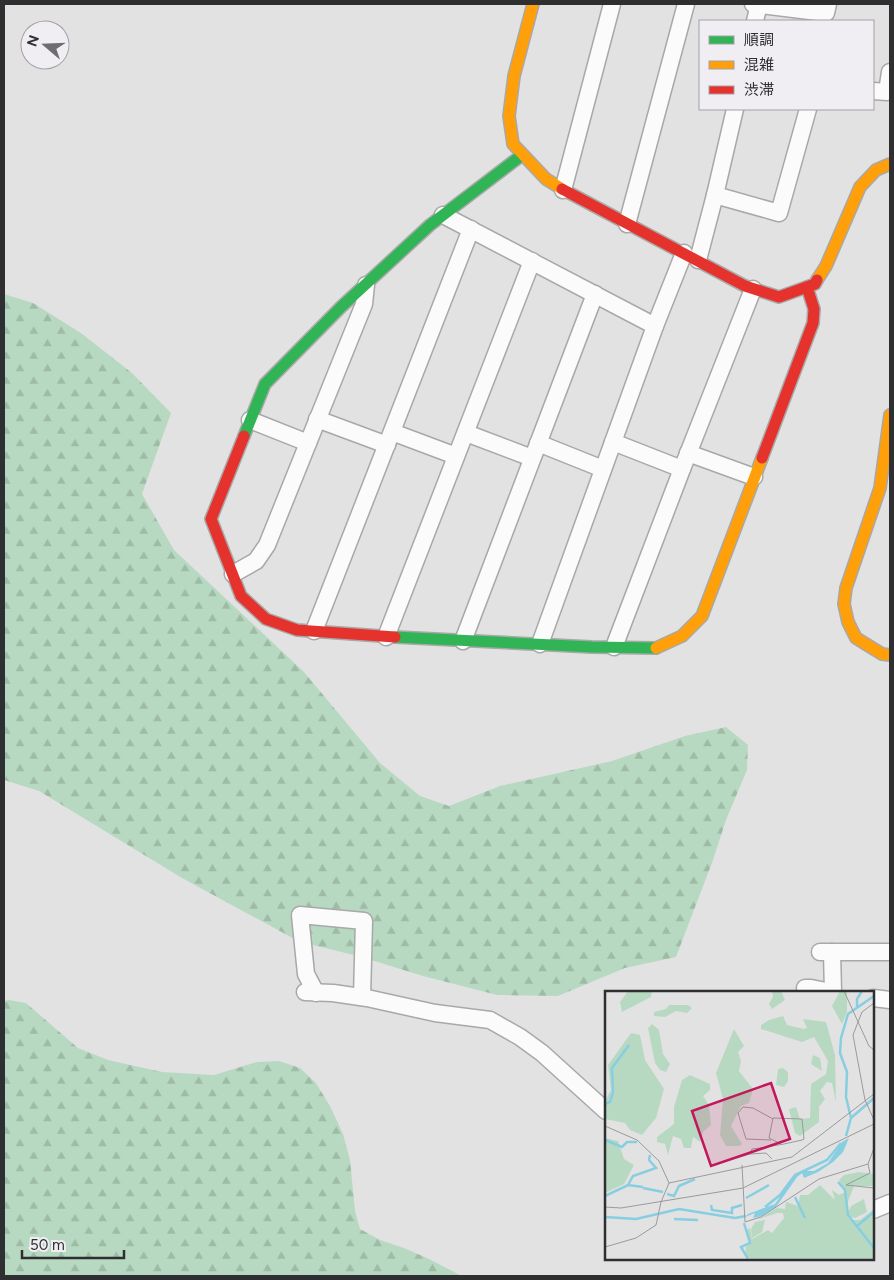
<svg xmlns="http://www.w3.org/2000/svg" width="894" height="1280" viewBox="0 0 894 1280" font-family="Figtree,'Noto Sans JP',sans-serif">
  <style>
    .forest { fill: url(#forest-firs) }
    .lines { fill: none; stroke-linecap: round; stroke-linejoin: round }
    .street-casing { stroke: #a9a8a9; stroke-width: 19 }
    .fast-casing { stroke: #a9a8a9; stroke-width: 14 }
    .slow-casing { stroke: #a9a8a9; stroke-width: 14 }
    .jam-casing { stroke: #a9a8a9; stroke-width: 14 }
    .street { stroke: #fbfbfb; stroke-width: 16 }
    .fast { stroke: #30b455; stroke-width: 11 }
    .slow { stroke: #ff9f0a; stroke-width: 11 }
    .jam { stroke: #e5322d; stroke-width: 11 }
    .inset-river { fill: none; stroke: #87cee1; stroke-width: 2.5 }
    .inset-road { fill: none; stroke: #9b9a9b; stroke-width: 1 }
    .view { fill: #c2185b; fill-opacity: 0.15; stroke: #c2185b; stroke-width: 2.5 }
    .inset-edge { fill: none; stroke: #2f2e30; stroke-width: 2.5 }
  </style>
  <defs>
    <pattern id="forest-firs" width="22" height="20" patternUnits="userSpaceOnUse" patternTransform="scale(1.25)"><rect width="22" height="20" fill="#b8d9c1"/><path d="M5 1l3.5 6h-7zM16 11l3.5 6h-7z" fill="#9ebba6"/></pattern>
  </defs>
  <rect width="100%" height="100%" fill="#e3e2e3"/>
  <g class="forest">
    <polygon points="4,294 33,303 81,333 132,373 171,413 142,494 174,550 304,672 380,763 420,796 449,806 500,786 612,761 685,736 726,727 748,745 747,770 726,820 713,860 676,957 625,968 558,996 497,995 423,976 358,956 300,942 182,878 39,791 4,780"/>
    <polygon points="9,1000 26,1003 78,1048 108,1060 162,1072 214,1075 257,1062 279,1061 300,1068 316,1083 330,1106 343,1134 350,1160 355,1211 360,1229 380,1240 404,1248 427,1258 462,1276 4,1276 4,1001"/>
  </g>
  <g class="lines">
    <g class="street-casing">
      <g id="street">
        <polyline points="753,4 826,13 828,4"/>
        <polyline points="755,21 759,4"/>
        <polyline points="873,91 887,92 890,72"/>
        <polyline points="735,109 715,195 779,213 808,109"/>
        <polyline points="563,190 612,4"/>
        <polyline points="443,215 655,326 540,644"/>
        <polyline points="627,224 686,4"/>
        <polyline points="698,260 715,195"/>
        <polyline points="655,326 684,253"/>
        <polyline points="317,419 387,445"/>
        <polyline points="250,420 308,443"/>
        <polyline points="392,432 456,456"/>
        <polyline points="466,433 532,458"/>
        <polyline points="613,442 682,469 753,289"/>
        <polyline points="538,443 603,469"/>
        <polyline points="688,453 754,477"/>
        <polyline points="233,574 256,561 267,545 364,304 366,285"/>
        <polyline points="314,631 471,229"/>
        <polyline points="386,637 532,261"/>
        <polyline points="463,641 595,294"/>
        <polyline points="614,647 682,469"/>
        <polyline points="820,952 890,952"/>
        <polyline points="832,952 833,992"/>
        <polyline points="805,988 811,988 831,992"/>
        <polyline points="305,992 333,993 367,998 435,1013 490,1020 520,1037 542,1053 606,1111"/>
        <polyline points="316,993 306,974 300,915 364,921 362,997"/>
        <polyline points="873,998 890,1000"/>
        <polyline points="873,1210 890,1203"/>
      </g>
    </g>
    <g class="fast-casing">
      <g id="fast">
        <polyline points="244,436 265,384 341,307 430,225 522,155"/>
        <polyline points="395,637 592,647 656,648"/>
      </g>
    </g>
    <g class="slow-casing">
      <g id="slow">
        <polyline points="533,4 514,76 509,116 513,144 546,179 562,189"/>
        <polyline points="817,280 826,266 860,187 876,170 890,164"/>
        <polyline points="890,415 880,488 846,588 844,604 848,622 856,638 882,654 890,655"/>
        <polyline points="656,648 682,636 702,616 762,458"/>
      </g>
    </g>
    <g class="jam-casing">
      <g id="jam">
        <polyline points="562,189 745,286 779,297 815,284 817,280"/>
        <polyline points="244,436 211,519 241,596 266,619 297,630 395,637"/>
        <polyline points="762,458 813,323 814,309 807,287"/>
      </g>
    </g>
    <use href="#street" class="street"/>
    <use href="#fast" class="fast"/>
    <use href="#slow" class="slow"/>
    <use href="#jam" class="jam"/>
  </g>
  <g transform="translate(605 991)">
    <rect width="269" height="269" fill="#e3e2e3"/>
    <path d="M259 208 262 221 250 227 246 226 243 222 246 215Z" fill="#b8d9c1"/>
    <path d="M23 0H47L46 6 17 21 15 11ZM167 0H176L180 9 167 18 164 13 168 6ZM235 0H242V21L237 33 227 15ZM64 14H83L87 17 82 22 71 20 60 26 49 25V21L61 18ZM178 25 182 34 199 38 202 37 198 28 221 31 230 64 231 111 227 92 222 91 215 100 220 108 214 116V131L195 145 190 142 184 118 191 116 195 128 205 127 206 93 221 83 223 70 209 46 197 51 156 38V34L164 29ZM47 33 54 39 58 63 65 73 61 81 55 79 50 72 43 37ZM129 38 139 55 133 61 136 70 134 80 148 98 144 112 136 115 126 135 137 153 134 155H121L115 144 118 108 111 82ZM26 42 35 44 40 69 59 98 51 127 37 144 25 139 20 132 0 128V110L6 99 3 74ZM208 64 215 67 217 80 206 73ZM173 78 178 77 183 81V90L179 96 171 94ZM85 84 105 93V99L98 105 104 114 106 134 98 141 95 151 88 146 86 157H79L76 148 68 145 63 164 60 153 52 151V146L69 133V116L77 89ZM0 147 13 150 19 168 29 174 19 193 0 202ZM254 181 269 183V195H249L242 213V225L246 229H255L269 218V268H146L140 265 141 256 146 252 140 240 145 237 147 248 163 239 167 242 179 227 178 222H172L154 228 172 217 180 218 181 211 193 215 195 204H203L215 194 230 209 227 199 234 204 240 201 234 189 239 184Z" fill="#b8d9c1"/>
    <path d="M160 229 157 241 147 247 146 238 150 231Z" fill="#b8d9c1"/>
    <path d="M244 147 238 161 228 171 213 181 199 187 197 182 192 186 171 216 157 225 148 227 150 222 140 226 143 223 170 213 189 185 199 180H209L223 172 237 151Z" fill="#87cee1"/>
    <path class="inset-river" d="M252 16V8L257 0M0 113 5 111 8 101 7 77 24 54M246 127 241 106 242 81 235 62 236 47 243 23 269 5M241 145 246 127 269 107M0 149 17 156 22 151H32M233 191 240 199 243 224 269 257M23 194 28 185 51 177 44 169 45 164M38 197 58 201M62 203 69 205 74 195 90 188M0 205 23 194 38 196M190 206 200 227M141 207 164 194M106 214 107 219 127 222V217L137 214M160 216 175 204 190 184 222 169 236 152M0 226 31 228 74 218 130 227 141 225M69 228 93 229M139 232 145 252 136 256 143 268M252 235 269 221"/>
    <path class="inset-road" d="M239 0 264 55 269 59M269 12 257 21 248 44 260 109 269 129M0 135 32 149 54 170 64 192 56 211M166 149 141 148 133 122 138 116 148 117 168 128M145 163 147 158 155 157 179 153 197 149 199 148 197 128 168 127 164 147 176 153M111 173 145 163 161 162 167 168M263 173 265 182 241 194 269 197M137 174 140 231 156 226 214 188 263 173 269 157M64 192 187 166 269 103M0 216 16 217 138 197 269 133M0 256 31 247 51 234 56 211"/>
    <path class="view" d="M166 92 185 148 106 175 87 120Z"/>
    <rect width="269" height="269" class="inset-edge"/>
  </g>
  <rect width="894" height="1280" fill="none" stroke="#2f2e30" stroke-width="10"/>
  <rect x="699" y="20" width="175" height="90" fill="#f0eef2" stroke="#a3a1a4"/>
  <rect x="709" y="36" width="25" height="8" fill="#30b455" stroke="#a3a1a4"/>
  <text x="744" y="45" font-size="15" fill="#2f2e30">順調</text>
  <rect x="709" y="61" width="25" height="8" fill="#ff9f0a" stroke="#a3a1a4"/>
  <text x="744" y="70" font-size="15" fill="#2f2e30">混雑</text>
  <rect x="709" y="86" width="25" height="8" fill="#e5322d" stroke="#a3a1a4"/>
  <text x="744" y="95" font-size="15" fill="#2f2e30">渋滞</text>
  <g transform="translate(45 45) rotate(289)"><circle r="24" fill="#f0eef2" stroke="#a3a1a4"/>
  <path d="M0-4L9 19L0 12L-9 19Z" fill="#6e6d6f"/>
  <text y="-8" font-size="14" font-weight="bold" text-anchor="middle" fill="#2f2e30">N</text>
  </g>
  <path d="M22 1250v8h102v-8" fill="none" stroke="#2f2e30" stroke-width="2.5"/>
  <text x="30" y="1250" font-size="15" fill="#2f2e30" stroke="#f0eef2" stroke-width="4" paint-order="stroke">50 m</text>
</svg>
